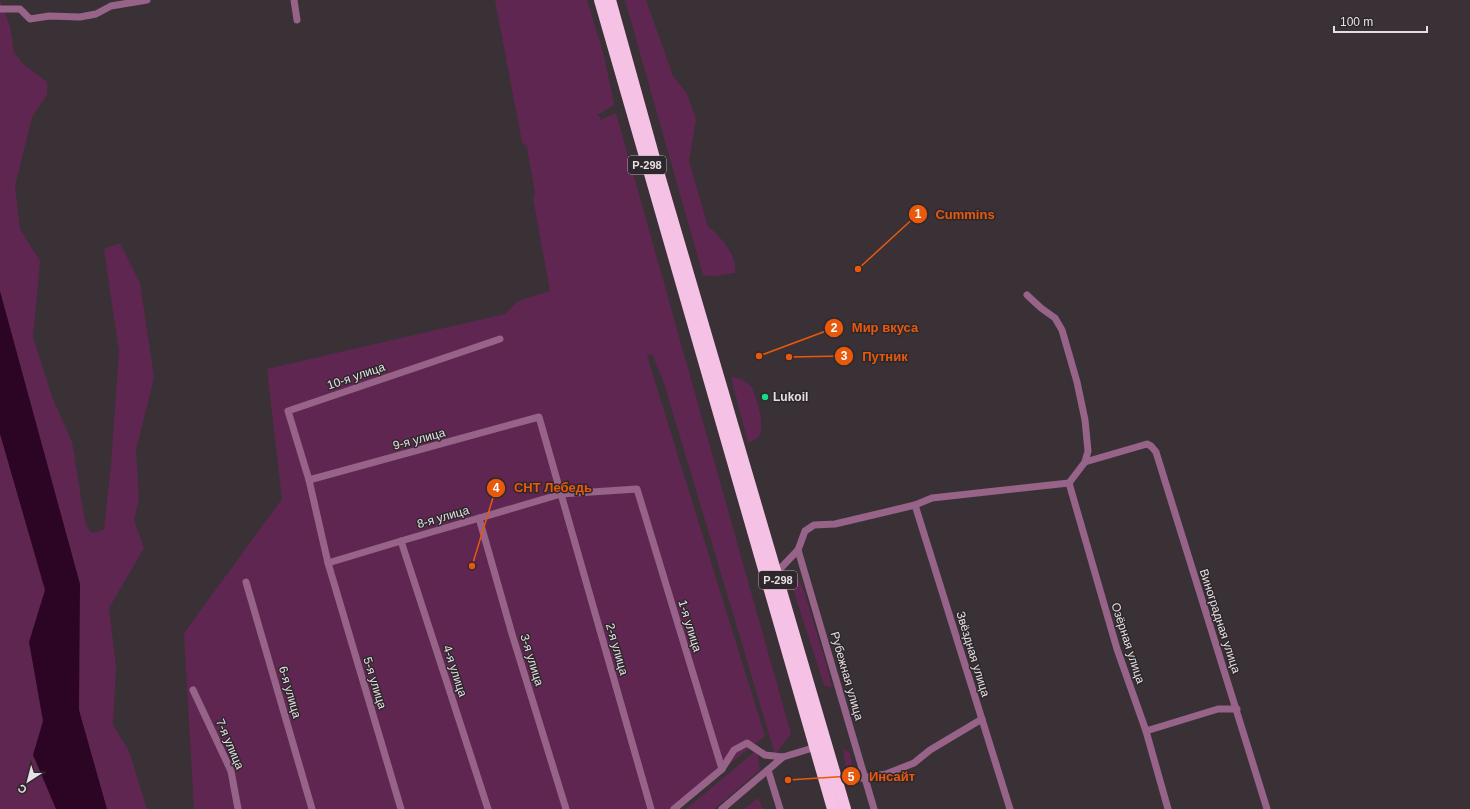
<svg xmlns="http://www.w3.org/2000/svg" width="1470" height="809" viewBox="0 0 1470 809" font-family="Arial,sans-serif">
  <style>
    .green { fill: #602652 }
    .water { fill: #2d0524 }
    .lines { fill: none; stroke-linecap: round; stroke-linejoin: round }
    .street { stroke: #976388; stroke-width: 7 }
    .highway { stroke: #f5c1e5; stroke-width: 12 }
    .poi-dot { fill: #17d989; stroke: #2e272c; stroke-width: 1.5 }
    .labels { text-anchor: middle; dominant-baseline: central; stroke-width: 3; stroke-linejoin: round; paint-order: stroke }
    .shield { fill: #2e272c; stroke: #afa8ad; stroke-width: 1 }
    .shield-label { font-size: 11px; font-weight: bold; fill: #e6e0e4 }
    .street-label { font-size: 12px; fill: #e6e0e4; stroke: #2e272c }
    .poi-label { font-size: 12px; font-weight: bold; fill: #e6e0e4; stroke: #2e272c; text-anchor: start }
    .leader { fill: none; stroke: #e8590c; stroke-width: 1.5 }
    .callout-dot { fill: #e8590c; stroke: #2e272c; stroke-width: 1.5 }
    .mark-label { font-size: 12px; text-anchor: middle; font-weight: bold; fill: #fff }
    .callout-label { font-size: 13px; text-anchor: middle; font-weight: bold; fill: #e8590c; stroke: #2e272c; stroke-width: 3; stroke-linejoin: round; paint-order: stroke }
  </style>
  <rect width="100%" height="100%" fill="#393136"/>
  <g class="green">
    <polygon points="0,0 10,26 14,52 22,63 47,82 47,95 32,117 15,186 20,229 40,261 33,337 52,397 72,442 85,522 91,533 104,530 111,464 119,351 104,249 120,243 140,283 154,378 136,450 139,499 134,520 144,548 109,608 116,667 113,725 129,751 147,809 0,809"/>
    <polygon points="495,0 587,0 604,56 614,105 597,115 600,117 600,120 616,113 791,734 775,754 664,383 652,354 647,356 765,736 672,809 194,809 184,633 282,499 267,369 505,314 518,301 550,291 533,198 535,193 527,147 522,142"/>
    <path d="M625 0H646L673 76 687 94 696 120 689 161 708 227C717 232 731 250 734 260 735 264 735 269 735 273 724 274 713 278 703 275Z"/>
    <path d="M731 377C738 377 748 382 752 388 757 399 764 422 760 434 758 439 753 441 748 443Z"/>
    <polygon points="795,574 803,588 827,667 832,688 824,685 789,576"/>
    <polygon points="843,749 850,753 852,763 847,774"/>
    <polygon points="757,750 760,770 714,809 686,809"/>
    <polygon points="758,798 763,809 744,809"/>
  </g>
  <polygon class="water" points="0,291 80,584 79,710 107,809 56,809 33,755 43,721 29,642 45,590 0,434"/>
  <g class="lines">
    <g class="street">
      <polyline points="294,0 297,20"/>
      <polyline points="0,9 20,9 30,19 49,16 80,17 96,14 111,6 147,0"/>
      <polyline points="1027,295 1041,308 1055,318 1062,330 1077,382 1085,420 1088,451 1085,462"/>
      <polyline points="309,480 288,411 500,339"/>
      <polyline points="1069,483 1117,649 1146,731 1168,809"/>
      <polyline points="915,505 1010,809"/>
      <polyline points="479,518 512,634 566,809"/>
      <polyline points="401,541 488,809"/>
      <polyline points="798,550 874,809"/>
      <polyline points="328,563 401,541 561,494 637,489 722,769"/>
      <polyline points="776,573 798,550 805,531 814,525 835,524 915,505 932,498 1069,483 1085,462 1147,444 1151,446 1156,452 1267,809"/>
      <polyline points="246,582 312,809"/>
      <polyline points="193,690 231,771 238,809"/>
      <polyline points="1146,731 1218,709 1237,709"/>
      <polyline points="768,770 780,809"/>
      <polyline points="837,782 886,774 914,763 930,750 982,719"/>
      <polyline points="401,809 328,563 309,480 539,417 651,809"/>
      <polyline points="674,809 722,769 734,750 747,743 765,755 783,757 816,747"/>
      <polyline points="722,809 783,757"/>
    </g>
    <g class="highway">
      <polyline points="600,0 833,809"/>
      <polyline points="610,0 654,158 845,809"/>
    </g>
  </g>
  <circle class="poi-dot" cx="765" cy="397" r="4"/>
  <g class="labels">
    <g class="shield">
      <rect x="628" y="156" width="38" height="18" rx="3"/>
      <rect x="759" y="571" width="38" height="18" rx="3"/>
    </g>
    <g class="shield-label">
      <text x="647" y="165">Р-298</text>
      <text x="778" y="580">Р-298</text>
    </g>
    <g class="street-label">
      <text transform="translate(356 376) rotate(-19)">10-я улица</text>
      <text transform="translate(419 439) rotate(-15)">9-я улица</text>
      <text transform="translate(443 517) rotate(-16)">8-я улица</text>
      <text transform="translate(1220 621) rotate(72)">Виноградная улица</text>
      <text transform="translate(690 626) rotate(73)">1-я улица</text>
      <text transform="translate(1128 643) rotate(72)">Озёрная улица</text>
      <text transform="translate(617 649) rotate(74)">2-я улица</text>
      <text transform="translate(973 654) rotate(73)">Звёздная улица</text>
      <text transform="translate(532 660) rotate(73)">3-я улица</text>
      <text transform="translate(455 671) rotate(72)">4-я улица</text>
      <text transform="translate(847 676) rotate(74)">Рубежная улица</text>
      <text transform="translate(375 683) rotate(73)">5-я улица</text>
      <text transform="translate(290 692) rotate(74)">6-я улица</text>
      <text transform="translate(230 744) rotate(67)">7-я улица</text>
    </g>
    <g class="poi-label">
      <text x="773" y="397">Lukoil</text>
    </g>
  </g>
  <path class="leader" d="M858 269L918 214M759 356L834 328M789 357L844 356M472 566L496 488M788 780L851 776"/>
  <g class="callout-dot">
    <circle cx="858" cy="269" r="4"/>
    <circle cx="759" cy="356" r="4"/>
    <circle cx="789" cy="357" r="4"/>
    <circle cx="472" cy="566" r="4"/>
    <circle cx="788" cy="780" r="4"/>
    <circle cx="918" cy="214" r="10"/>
    <circle cx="834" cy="328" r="10"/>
    <circle cx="844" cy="356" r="10"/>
    <circle cx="496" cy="488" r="10"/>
    <circle cx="851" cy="776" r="10"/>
  </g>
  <g class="mark-label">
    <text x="918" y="218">1</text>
    <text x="834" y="332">2</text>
    <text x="844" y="360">3</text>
    <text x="496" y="492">4</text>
    <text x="851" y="781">5</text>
  </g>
  <g class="callout-label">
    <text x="965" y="219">Cummins</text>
    <text x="885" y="332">Мир вкуса</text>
    <text x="885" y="361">Путник</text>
    <text x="553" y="492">СНТ Лебедь</text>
    <text x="892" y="781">Инсайт</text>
  </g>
  <g transform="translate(28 781) rotate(216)" stroke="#2e272c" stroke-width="3" paint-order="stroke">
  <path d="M0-3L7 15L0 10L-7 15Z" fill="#e6e0e4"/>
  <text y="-6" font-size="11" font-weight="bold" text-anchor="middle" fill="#e6e0e4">С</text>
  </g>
  <path d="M1334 26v6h93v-6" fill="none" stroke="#e6e0e4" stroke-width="2"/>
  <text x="1340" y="26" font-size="12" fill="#e6e0e4" stroke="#2e272c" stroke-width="3" paint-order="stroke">100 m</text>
</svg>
